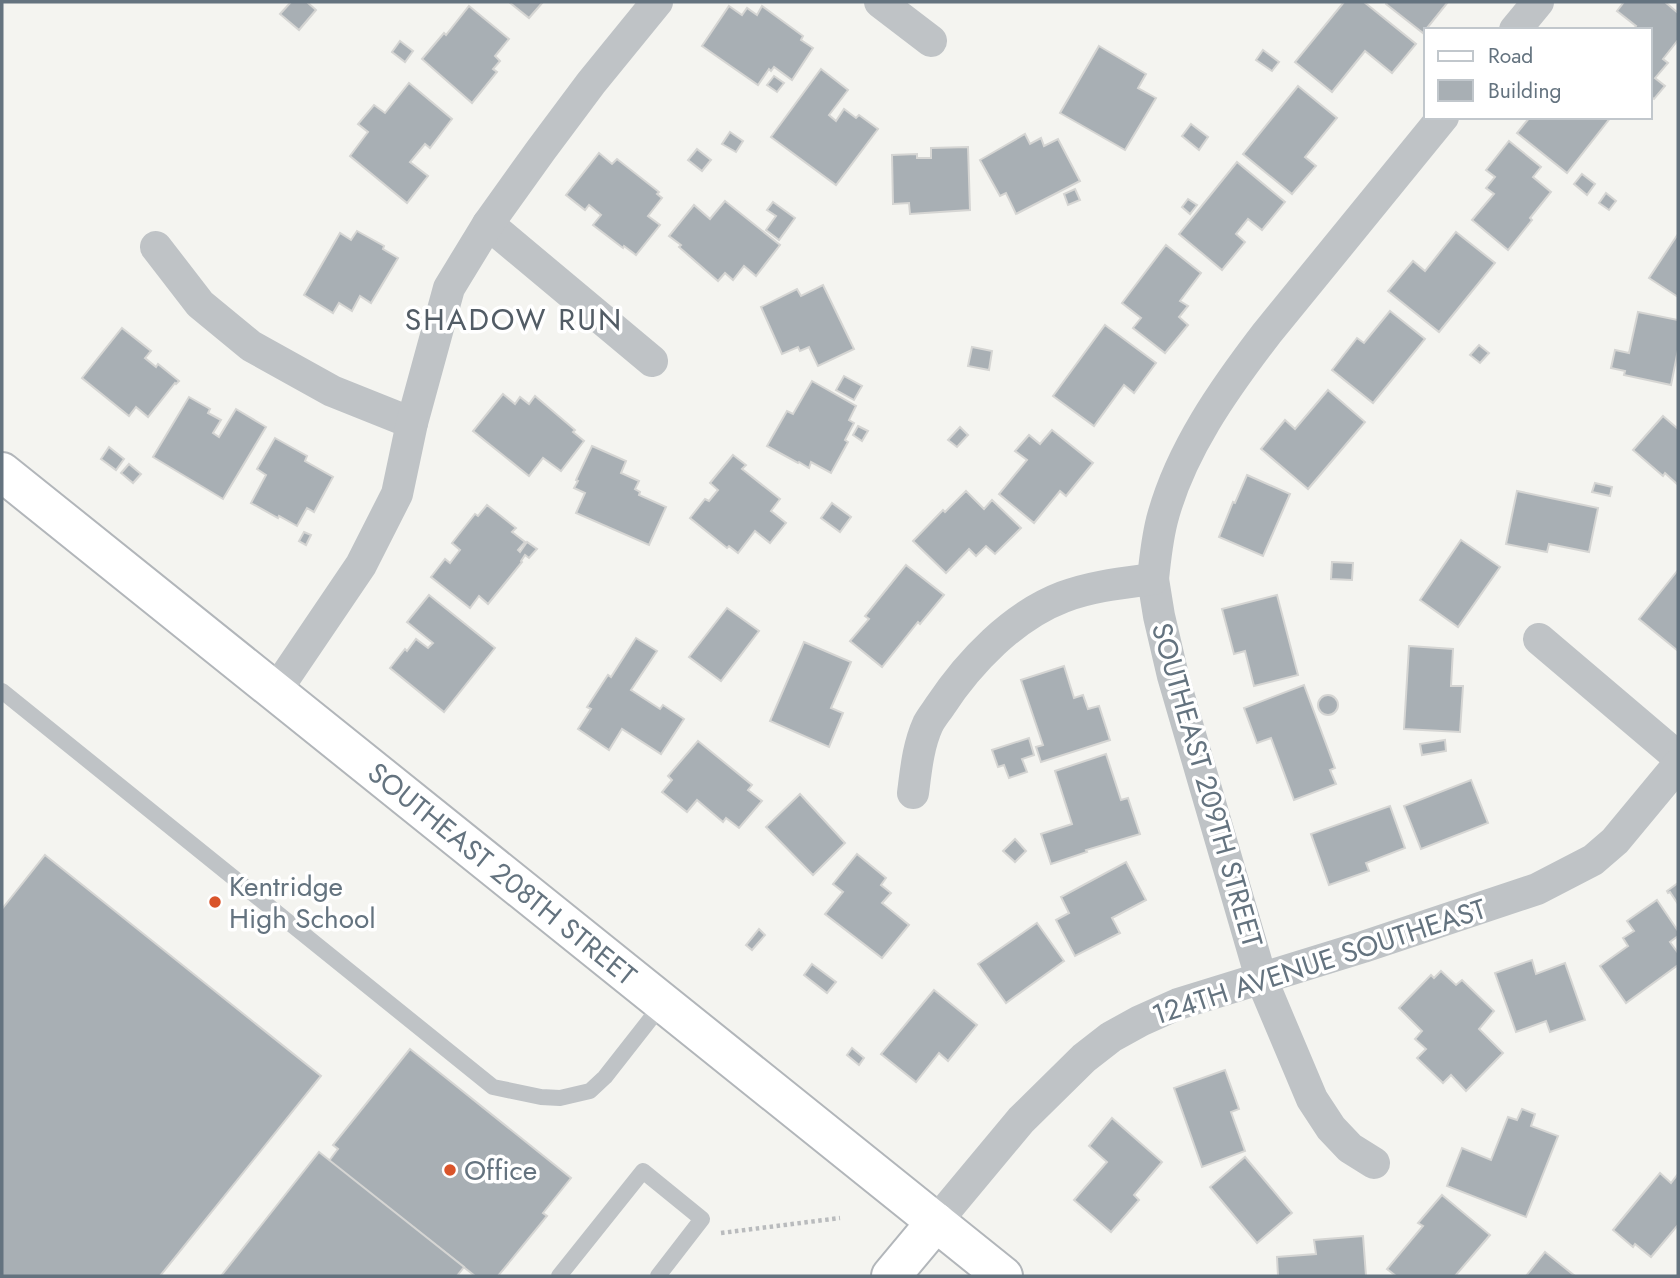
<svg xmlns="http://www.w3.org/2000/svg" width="1680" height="1278" viewBox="0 0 1680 1278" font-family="Jost,sans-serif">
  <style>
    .building { fill: #a8afb4; stroke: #d5d5d3; stroke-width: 2 }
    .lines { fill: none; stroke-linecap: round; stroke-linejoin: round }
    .secondary-casing { stroke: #b2b6ba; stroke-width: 42 }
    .path { stroke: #b9bbbd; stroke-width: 4.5; stroke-dasharray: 3.5 3.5; stroke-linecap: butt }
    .lane { stroke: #bfc3c6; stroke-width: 16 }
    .street { stroke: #bfc3c6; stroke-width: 32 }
    .secondary { stroke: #fff; stroke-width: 38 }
    .poi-dot { fill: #d9542a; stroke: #fff; stroke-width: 2.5 }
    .labels { text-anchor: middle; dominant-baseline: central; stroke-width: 7; stroke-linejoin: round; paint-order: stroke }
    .street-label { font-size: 28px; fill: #64737f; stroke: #fff }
    .poi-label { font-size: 28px; fill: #64737f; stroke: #fff; text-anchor: start }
    .neighbourhood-label { font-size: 30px; letter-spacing: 2px; fill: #525c65; stroke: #fff }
  </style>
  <rect width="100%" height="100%" fill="#f4f4f0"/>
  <g class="building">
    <polygon points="291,2 307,2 316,10 299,30 280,14"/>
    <polygon points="509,2 543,2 529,18"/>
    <polygon points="1344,2 1364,2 1416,44 1392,73 1365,51 1332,92 1295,62"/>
    <polygon points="1387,2 1448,2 1423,33 1386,4"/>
    <polygon points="1624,2 1665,2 1678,13 1678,40 1663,59 1668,63 1655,78 1665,86 1654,99 1650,96 1650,30 1633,30 1636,26 1617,11"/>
    <polygon points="469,6 509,39 495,56 500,61 493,69 497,72 472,103 422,59 444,33 446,35"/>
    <polygon points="729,6 742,15 747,8 757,15 762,6 803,36 801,40 813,48 792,80 774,67 771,71 769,69 758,85 702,46"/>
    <polygon points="400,41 413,51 405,62 392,52"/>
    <polygon points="1099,46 1146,74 1138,88 1156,98 1125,150 1060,113"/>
    <polygon points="1263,50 1279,62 1272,71 1256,60"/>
    <polygon points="821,69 848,90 829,115 836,121 844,109 856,118 859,115 878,129 836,185 771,137"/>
    <polygon points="774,76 784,83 777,92 767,85"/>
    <polygon points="409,83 452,119 430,148 425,144 410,162 428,176 407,203 350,156 368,132 358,124 374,105 385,113"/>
    <polygon points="1298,86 1337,118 1305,157 1316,166 1292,194 1243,154"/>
    <polygon points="1530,117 1611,117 1567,173 1517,133"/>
    <polygon points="1191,124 1208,137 1199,150 1182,136"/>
    <polygon points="730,132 743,141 736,152 722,144"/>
    <polygon points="1025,134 1030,144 1041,138 1044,146 1058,139 1080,181 1016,214 1006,193 1000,196 980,160"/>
    <polygon points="1509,141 1541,167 1533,177 1551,192 1530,218 1532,220 1508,250 1472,220 1494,194 1486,188 1495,177 1486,170"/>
    <polygon points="968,147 970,210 910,214 909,203 893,204 892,155 917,154 917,158 931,158 931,148"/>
    <polygon points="697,149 711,160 702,171 688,160"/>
    <polygon points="599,153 612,164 617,159 659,192 657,194 662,198 648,216 660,225 636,255 624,246 623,248 593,225 601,215 589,205 585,210 566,195"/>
    <polygon points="1237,162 1285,202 1262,230 1248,219 1236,234 1245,242 1222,270 1179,234"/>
    <polygon points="1582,174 1595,184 1587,195 1574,184"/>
    <polygon points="1075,189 1080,200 1068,205 1064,194"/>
    <polygon points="1606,193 1616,201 1609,210 1599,203"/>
    <polygon points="1188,199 1197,205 1190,214 1182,207"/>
    <polygon points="725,201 780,245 756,276 744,266 733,280 725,273 718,281 679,247 681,245 669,236 694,205 710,219"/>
    <polygon points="773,202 795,218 779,240 766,230 776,216 767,210"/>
    <polygon points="357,231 384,246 383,249 398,258 371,303 360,296 352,311 339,303 333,313 304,295 340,233 351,240"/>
    <polygon points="1456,232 1495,263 1439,332 1388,291 1413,261 1425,271"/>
    <polygon points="1678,234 1678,297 1649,278"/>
    <polygon points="1166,245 1201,273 1180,301 1188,306 1179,317 1188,325 1165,353 1133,328 1141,318 1122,303"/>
    <polygon points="823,285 854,349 818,366 809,347 800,351 798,347 782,354 761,307 797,289 801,296"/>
    <polygon points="1390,311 1425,339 1373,403 1332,370 1357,338 1364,343"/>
    <polygon points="1638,312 1678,320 1678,350 1671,385 1624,375 1625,371 1611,368 1615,350 1629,353"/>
    <polygon points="1105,325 1156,363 1134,393 1124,385 1094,426 1053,396"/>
    <polygon points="122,328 151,351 145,358 156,367 158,364 179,381 176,384 175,383 148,417 136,407 129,416 82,378"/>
    <polygon points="1479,345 1489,353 1480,363 1470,355"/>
    <polygon points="972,347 992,351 989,370 968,366"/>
    <polygon points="844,376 862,386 854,400 836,390"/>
    <polygon points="812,381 856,406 849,420 854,423 845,440 848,442 831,473 811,462 809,468 799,462 798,463 767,446 787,411 793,414"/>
    <polygon points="1328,390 1365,422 1308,489 1261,449 1285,420 1295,429"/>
    <polygon points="503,394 515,404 520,397 529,404 535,396 575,430 573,432 584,441 561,471 543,458 529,476 473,431"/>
    <polygon points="189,397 210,409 208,413 221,420 213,433 219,437 236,409 266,427 223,499 153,457"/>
    <polygon points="1663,416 1678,429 1678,485 1665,473 1663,476 1633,450"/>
    <polygon points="858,426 868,431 862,441 853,435"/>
    <polygon points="960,427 968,435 957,447 948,440"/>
    <polygon points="1052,430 1093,463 1066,496 1060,491 1034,523 999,494 1027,460 1015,451 1029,435 1040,444"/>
    <polygon points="275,438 307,456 305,461 333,477 314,512 307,508 297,526 279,516 278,518 251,503 266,475 257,469"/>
    <polygon points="592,446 626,461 621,473 639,481 635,489 640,492 639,495 666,507 649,545 576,513 585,493 574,488 578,481 576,480"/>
    <polygon points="109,447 124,459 116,470 101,459"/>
    <polygon points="733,455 746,465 742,469 780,499 771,511 786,523 770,543 755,531 738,553 729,546 727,548 690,518 705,499 709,501 718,490 710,483"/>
    <polygon points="129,464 141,474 133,483 121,473"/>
    <polygon points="1247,475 1290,494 1263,556 1219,537 1233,502 1235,503"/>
    <polygon points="1595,483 1612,487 1610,496 1592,492"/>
    <polygon points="966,491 984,509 992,500 1021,528 995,554 986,546 976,556 969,549 946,573 913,541 943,510 945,512"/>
    <polygon points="1517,491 1598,508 1589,552 1549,544 1547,552 1506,544"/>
    <polygon points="832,503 851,517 840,532 821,518"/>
    <polygon points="487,505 516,528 512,532 525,542 518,550 520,552 527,542 537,549 529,558 525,555 521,561 522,562 488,604 479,596 470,608 431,577 445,559 450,563 460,550 452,543 475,514 478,516"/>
    <polygon points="304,532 311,535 306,545 299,541"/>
    <polygon points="1461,540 1500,567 1458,627 1420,600"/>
    <polygon points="1332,562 1353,563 1352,580 1331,579"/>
    <polygon points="906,565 944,595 920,624 918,622 882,667 850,641 869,619 865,616"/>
    <polygon points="1678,570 1678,651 1639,619"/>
    <polygon points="429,595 495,648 444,712 390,668 405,649 407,651 416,639 428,648 433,643 407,622"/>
    <polygon points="1277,595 1298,675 1254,686 1245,651 1234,654 1222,609"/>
    <polygon points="727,608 759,631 721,681 689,657"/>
    <polygon points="636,638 657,651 631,690 660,709 663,705 684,719 661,754 622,729 609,750 578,729 591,709 587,707 608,675 611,677"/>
    <polygon points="804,642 851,662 831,708 843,713 829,747 770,721"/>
    <polygon points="1409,646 1453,649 1451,686 1463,686 1460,732 1404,729"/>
    <polygon points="1064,666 1074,698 1083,695 1088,709 1099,706 1110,740 1041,762 1036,747 1043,745 1021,680"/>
    <polygon points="1304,685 1335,768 1330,770 1336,784 1294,800 1271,738 1257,743 1244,708"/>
    <circle cx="1328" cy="705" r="10"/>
    <polygon points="1029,738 1034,755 1022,759 1027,772 1009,778 1004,765 998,767 992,750"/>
    <polygon points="1445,740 1446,751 1422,755 1420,744"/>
    <polygon points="698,741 752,785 748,790 762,801 739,828 726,818 723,822 697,800 687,812 662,792 672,780 668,776"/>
    <polygon points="1106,754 1121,800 1128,798 1140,834 1086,850 1087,852 1051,864 1041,834 1072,824 1055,771"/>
    <polygon points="1471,780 1488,823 1421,849 1404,806"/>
    <polygon points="800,794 845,843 813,875 766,827"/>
    <polygon points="1390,806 1405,848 1366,863 1369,871 1329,885 1311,834"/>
    <polygon points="1015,839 1026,851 1015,862 1003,851"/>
    <polygon points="857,854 886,878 881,885 891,893 882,903 909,925 882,958 825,914 843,892 833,884"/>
    <polygon points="45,855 321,1076 160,1276 2,1276 2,909"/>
    <polygon points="1126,862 1146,900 1112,918 1120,933 1075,956 1056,920 1069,913 1061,897"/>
    <polygon points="1678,883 1678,904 1670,892 1668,893 1667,891"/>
    <polygon points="1657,900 1678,931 1678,936 1670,942 1678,953 1678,965 1626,1003 1600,966 1628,946 1623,938 1634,931 1627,921"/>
    <polygon points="1037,923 1064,961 1006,1003 978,964"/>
    <polygon points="759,929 765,935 752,950 746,945"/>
    <polygon points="1532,960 1536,974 1565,963 1585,1020 1550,1032 1546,1021 1516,1032 1495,973"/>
    <polygon points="812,964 836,982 827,993 804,975"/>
    <polygon points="1441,971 1456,985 1462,980 1494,1011 1479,1029 1503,1053 1466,1091 1451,1075 1443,1083 1417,1058 1426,1049 1415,1039 1422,1031 1399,1008 1431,975 1434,978"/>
    <polygon points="934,990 977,1025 948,1061 939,1053 916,1082 881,1054"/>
    <polygon points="852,1048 864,1058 859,1065 847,1055"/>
    <polygon points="410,1049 571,1178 543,1213 547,1216 498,1276 475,1276 329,1161 338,1149 333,1145"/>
    <polygon points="1225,1070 1239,1109 1231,1112 1245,1151 1202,1167 1174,1088"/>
    <polygon points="1522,1109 1535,1114 1531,1126 1558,1136 1526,1217 1447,1186 1462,1148 1491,1160 1508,1117 1517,1120"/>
    <polygon points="1112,1118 1162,1162 1134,1195 1139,1200 1111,1232 1074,1200 1107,1162 1089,1146"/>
    <polygon points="319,1152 464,1267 457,1276 221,1276"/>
    <polygon points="1245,1157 1292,1213 1257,1243 1210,1187"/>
    <polygon points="1660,1173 1671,1183 1678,1174 1678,1225 1651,1257 1635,1244 1633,1247 1613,1230"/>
    <polygon points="1442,1195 1490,1235 1455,1276 1396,1276 1387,1269 1423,1226 1418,1223"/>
    <polygon points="1363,1236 1366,1276 1278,1276 1277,1257 1316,1254 1314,1240"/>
    <polygon points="1545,1252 1575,1276 1526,1276"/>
  </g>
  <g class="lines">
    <g class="secondary-casing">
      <g id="secondary">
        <polyline points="2,472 1003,1276"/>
        <polyline points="891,1276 936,1222"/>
      </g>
    </g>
    <polyline class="path" points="721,1233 840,1218"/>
    <g class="lane">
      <polyline points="2,691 493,1087 541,1097 560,1098 590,1091 605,1077 663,1003"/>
      <polyline points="559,1276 643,1171 702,1219 658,1276"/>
    </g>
    <g class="street">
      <polyline points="880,2 931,41"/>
      <polyline points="1515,30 1538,2"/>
      <polyline points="488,224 652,361"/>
      <polyline points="156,247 200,304 251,346 332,391 412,423"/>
      <polyline points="1153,579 1159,616 1173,676 1261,978 1312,1099 1331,1128 1350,1148 1374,1163"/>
      <polyline points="1539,639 1678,757"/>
      <polyline points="275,692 361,565 397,494 412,423 449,288 488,224 541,150 591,83 657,2"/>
      <path d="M913 793C916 770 918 746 928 724 931 718 936 712 940 706 969 662 1013 616 1063 597 1092 586 1123 583 1153 579 1155 559 1157 540 1162 520 1180 451 1224 389 1267 333L1443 117"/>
      <polyline points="936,1222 1021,1120 1084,1058 1111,1037 1140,1021 1178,1004 1363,947 1537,889 1593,860 1615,841 1678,765"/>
    </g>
    <use href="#secondary" class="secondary"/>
  </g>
  <g class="poi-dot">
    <circle cx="215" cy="902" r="7"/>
    <circle cx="450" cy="1170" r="7"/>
  </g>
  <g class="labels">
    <g class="street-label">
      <text transform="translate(1207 785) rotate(74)">SOUTHEAST 209TH STREET</text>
      <text transform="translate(502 874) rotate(39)">SOUTHEAST 208TH STREET</text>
      <text transform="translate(1319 962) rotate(-18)">124TH AVENUE SOUTHEAST</text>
    </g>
    <g class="poi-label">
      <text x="229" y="886">Kentridge<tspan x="229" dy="32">High School</tspan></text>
      <text x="464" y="1170">Office</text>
    </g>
    <g class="neighbourhood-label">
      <text x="514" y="319">SHADOW RUN</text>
    </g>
  </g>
  <rect width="1680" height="1278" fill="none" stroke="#64737f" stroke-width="7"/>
  <rect x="1424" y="28" width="228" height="91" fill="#ffffff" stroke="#c1c7cc" stroke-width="2"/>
  <rect x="1438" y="51" width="35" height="10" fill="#ffffff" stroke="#c1c7cc" stroke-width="2"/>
  <text x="1488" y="63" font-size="21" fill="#64737f">Road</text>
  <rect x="1438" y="80" width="35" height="21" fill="#a8afb4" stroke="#c1c7cc" stroke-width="2"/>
  <text x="1488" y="98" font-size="21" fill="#64737f">Building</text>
</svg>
